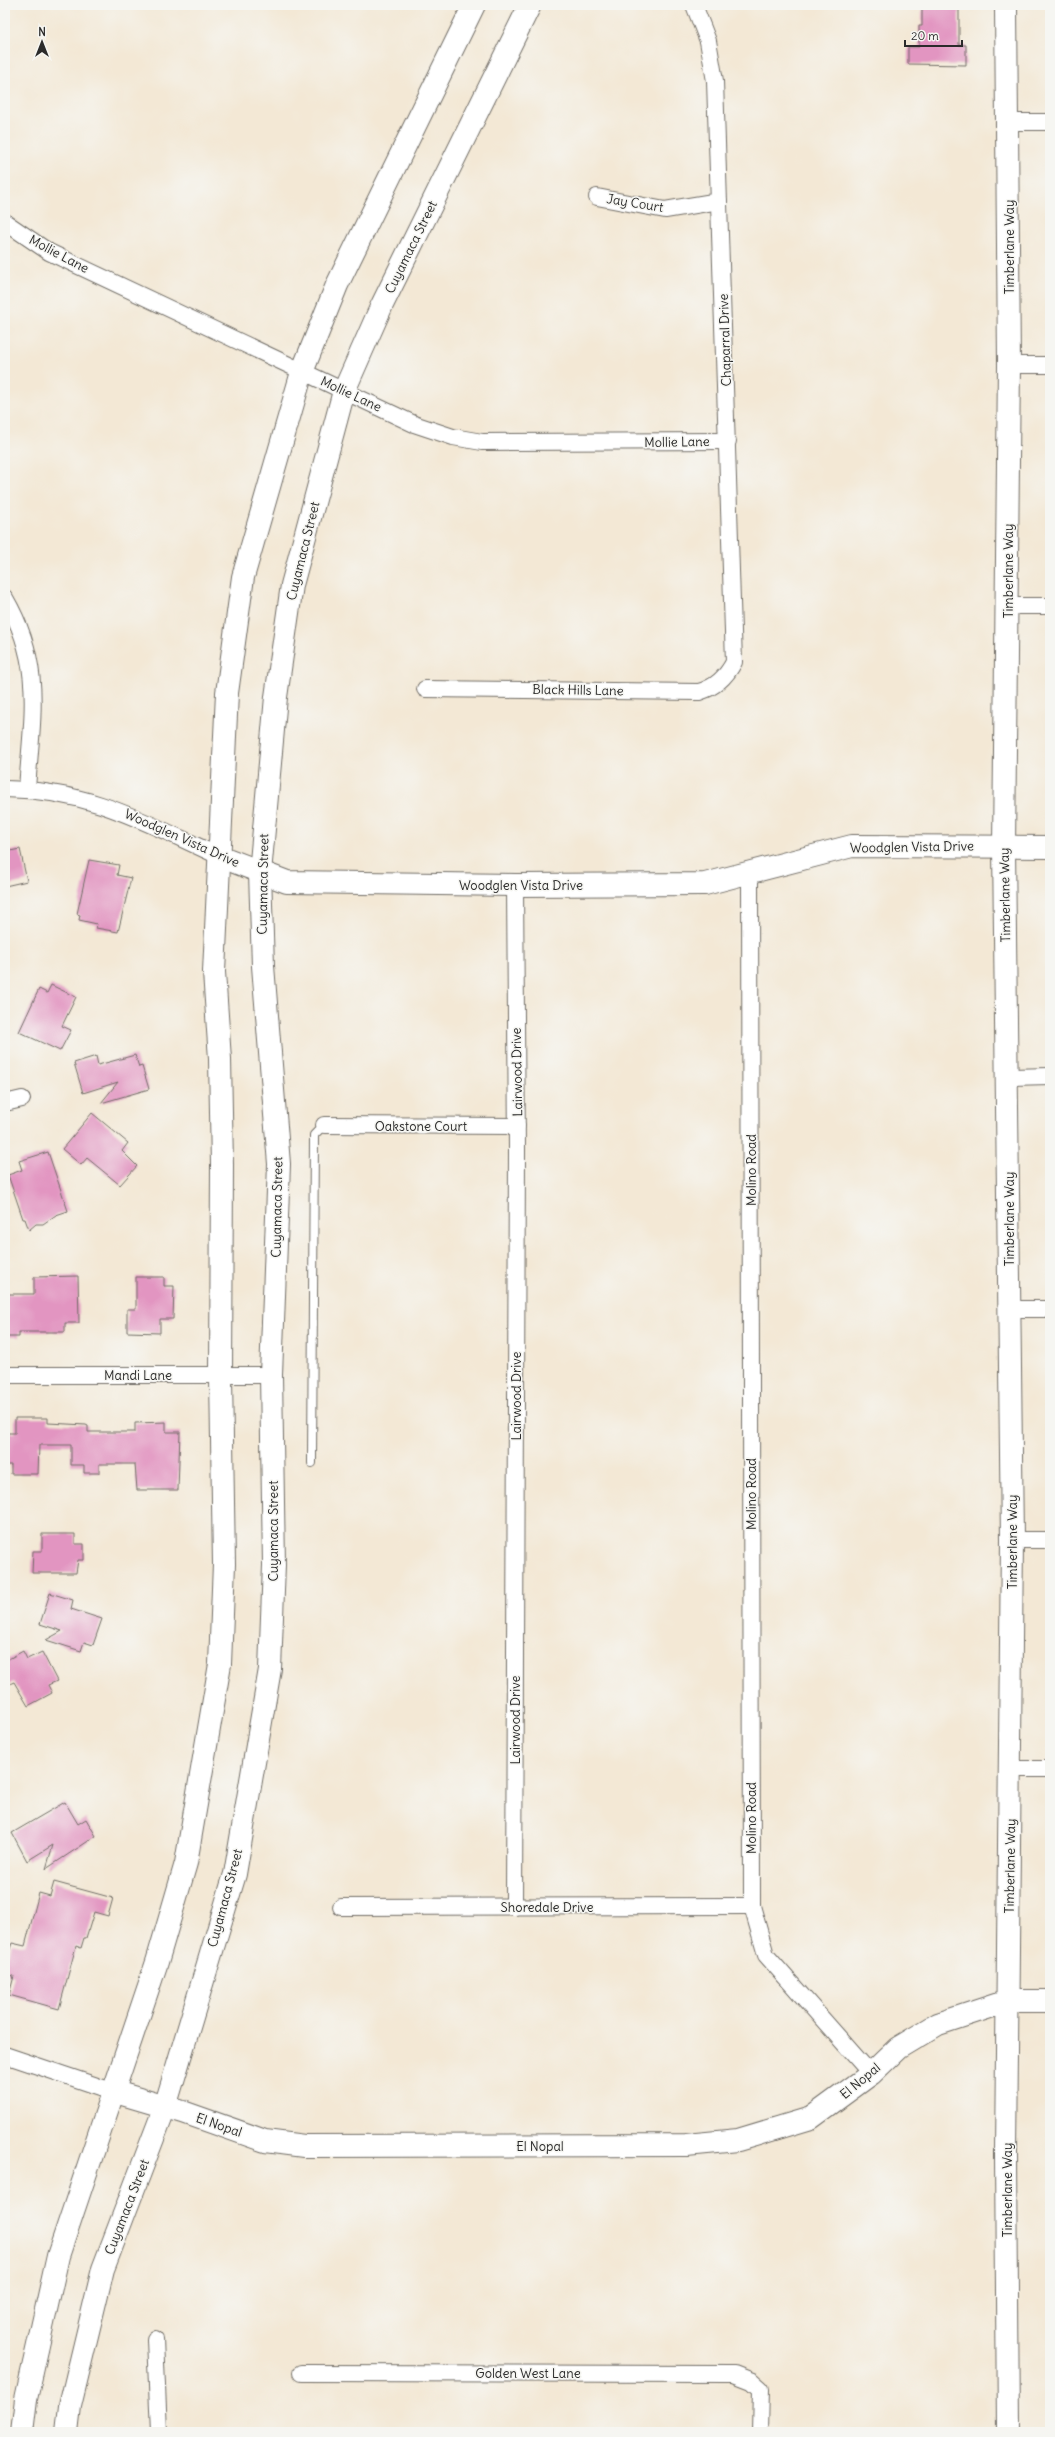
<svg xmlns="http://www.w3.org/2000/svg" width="1055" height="2437" viewBox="0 0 1055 2437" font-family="Delius,sans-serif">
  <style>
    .building { fill: #e295c1 }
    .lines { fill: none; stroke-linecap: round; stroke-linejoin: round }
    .lane-casing { stroke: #716d66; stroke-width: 10 }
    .street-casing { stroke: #716d66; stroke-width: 18 }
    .secondary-casing { stroke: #716d66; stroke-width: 24 }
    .lane { stroke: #fff; stroke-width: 8 }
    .street { stroke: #fff; stroke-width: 16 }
    .secondary { stroke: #fff; stroke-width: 22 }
    .labels { text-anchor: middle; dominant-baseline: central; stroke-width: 3; stroke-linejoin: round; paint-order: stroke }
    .street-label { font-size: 13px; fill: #2b2b2b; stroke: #f6f6f2 }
  </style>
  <rect width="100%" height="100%" fill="#f6f6f2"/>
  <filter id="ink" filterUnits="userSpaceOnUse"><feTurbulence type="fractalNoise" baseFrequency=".025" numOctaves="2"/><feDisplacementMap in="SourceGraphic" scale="8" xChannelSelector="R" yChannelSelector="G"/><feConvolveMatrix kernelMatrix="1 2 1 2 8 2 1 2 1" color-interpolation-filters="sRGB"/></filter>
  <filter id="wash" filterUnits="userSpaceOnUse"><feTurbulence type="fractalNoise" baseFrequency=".012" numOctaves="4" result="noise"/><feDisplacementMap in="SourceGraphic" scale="16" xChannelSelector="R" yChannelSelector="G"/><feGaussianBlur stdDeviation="0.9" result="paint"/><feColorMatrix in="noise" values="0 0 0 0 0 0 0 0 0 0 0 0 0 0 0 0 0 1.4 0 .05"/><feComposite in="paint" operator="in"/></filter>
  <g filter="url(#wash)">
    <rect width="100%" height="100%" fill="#f3e8d5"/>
    <g id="blocks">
      <g class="building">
        <polygon points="922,5 959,5 959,45 966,45 966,65 908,64 908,47 919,47 919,26 922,26"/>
        <polygon points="20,849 27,881 5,886 5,852"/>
        <polygon points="89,860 119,865 117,875 131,878 118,932 96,928 97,924 79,920 80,915 77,914"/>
        <polygon points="51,985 76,997 62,1026 71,1030 60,1051 19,1032 39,989 47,993"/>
        <polygon points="135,1055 139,1067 142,1066 149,1089 101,1103 118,1082 83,1093 74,1063 96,1056 98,1065"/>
        <polygon points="92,1113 128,1143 122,1151 137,1166 120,1185 87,1158 81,1165 62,1149"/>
        <polygon points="48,1152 68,1211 56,1215 43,1224 36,1224 29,1230 25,1219 23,1219 8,1175 22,1170 19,1161"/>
        <polygon points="78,1276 79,1323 65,1323 65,1332 19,1332 19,1337 5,1337 5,1294 34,1294 34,1277"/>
        <polygon points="136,1277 164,1277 164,1286 174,1286 173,1319 160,1319 160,1333 127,1332 127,1309 136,1309"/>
        <polygon points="15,1418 48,1418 48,1423 86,1425 88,1426 88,1432 135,1432 135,1423 166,1422 166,1432 180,1432 178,1490 137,1490 135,1464 99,1464 99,1473 84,1473 84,1465 71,1465 71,1445 39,1445 38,1474 11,1474 11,1465 5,1465 5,1433 15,1433"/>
        <polygon points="42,1534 75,1534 75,1544 84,1544 84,1560 78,1560 76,1573 32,1573 33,1551 42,1551"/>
        <polygon points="50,1593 73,1600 71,1609 102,1619 93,1645 84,1642 81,1651 46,1640 62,1631 40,1624"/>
        <polygon points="23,1651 27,1659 42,1652 57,1681 48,1685 52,1693 28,1706 14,1682 5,1686 5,1661"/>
        <polygon points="65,1802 78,1824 86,1819 96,1836 46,1869 53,1845 27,1861 12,1833"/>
        <polygon points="54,1882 113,1898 108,1916 94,1912 86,1938 84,1938 81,1948 76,1946 59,2009 9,1995 14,1976 5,1974 5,1963 12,1943 25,1946 39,1893 50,1896"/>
      </g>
    </g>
  </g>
  <g filter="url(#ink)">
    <use href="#blocks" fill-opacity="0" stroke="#716d66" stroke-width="1"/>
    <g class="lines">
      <g class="lane-casing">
        <polyline id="lane" points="312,1463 314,1135 324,1125"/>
      </g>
      <g class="street-casing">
        <g id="street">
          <polyline points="1009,122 1050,122"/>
          <polyline points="597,197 665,210 719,201"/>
          <polyline points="5,222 49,252 414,424 453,437 482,442 728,441"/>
          <polyline points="1009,365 1050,365"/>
          <path d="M5 598C44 665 32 715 27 789"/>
          <polyline points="1008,606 1050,606"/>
          <path d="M425 689 699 692C716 687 726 677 734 662L715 81 708 41 694 5"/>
          <path d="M5 789C90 790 144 822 219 856"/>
          <polyline points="750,873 752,1906 766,1955 871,2074"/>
          <polyline points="1008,1077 1050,1076"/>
          <polyline points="5,1103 22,1099"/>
          <polyline points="324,1125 517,1126"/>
          <polyline points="1009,1309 1050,1309"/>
          <polyline points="5,1375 271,1375"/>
          <polyline points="1012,1540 1050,1540"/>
          <polyline points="1011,1769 1050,1769"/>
          <polyline points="341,1907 752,1906"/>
          <polyline points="514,1907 517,1150 515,885"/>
          <polyline points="5,2055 112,2091"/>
          <polyline points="155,2339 159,2432"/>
          <polyline points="301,2373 734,2374 752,2381 761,2389 760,2432"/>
        </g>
      </g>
      <g class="secondary-casing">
        <g id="secondary">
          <polyline points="1006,5 1009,365 1004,847 1012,1540 1006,2153 1008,2432"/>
          <polyline points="219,856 287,882 515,885 705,884 852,846 1050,847"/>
          <polyline points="112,2091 183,2112 265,2141 304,2146 686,2145 738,2140 811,2118 871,2074 898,2048 938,2024 1008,2001 1050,2001"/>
          <polyline points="22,2432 26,2399 58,2256 157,1962 186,1863 220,1664 224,1564 221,1377 222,1165 220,1059 214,972 227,693 243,577 302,372 337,285 474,5"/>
          <polyline points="67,2432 70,2406 103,2269 165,2107 235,1874 270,1669 274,1565 271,1375 279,1164 263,966 260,873 276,697 292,585 344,391 382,305 530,5"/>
        </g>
      </g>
      <use href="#lane" class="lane"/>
      <use href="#street" class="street"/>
      <use href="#secondary" class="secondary"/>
    </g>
  </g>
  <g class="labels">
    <g class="street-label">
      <text transform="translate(635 203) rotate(9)">Jay Court</text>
      <text transform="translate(411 247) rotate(-64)">Cuyamaca Street</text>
      <text transform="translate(1009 247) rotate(-90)">Timberlane Way</text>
      <text transform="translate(59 254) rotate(28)">Mollie Lane</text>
      <text transform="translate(725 340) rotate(-92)">Chaparral Drive</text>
      <text transform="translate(351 394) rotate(25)">Mollie Lane</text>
      <text transform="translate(677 442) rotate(-1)">Mollie Lane</text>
      <text transform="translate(303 551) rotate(-76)">Cuyamaca Street</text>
      <text transform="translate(1008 571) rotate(-90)">Timberlane Way</text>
      <text transform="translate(578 690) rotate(1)">Black Hills Lane</text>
      <text transform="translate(182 838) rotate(24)">Woodglen Vista Drive</text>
      <text transform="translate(912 847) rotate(-1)">Woodglen Vista Drive</text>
      <text transform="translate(263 884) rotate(-89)">Cuyamaca Street</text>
      <text x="521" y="885">Woodglen Vista Drive</text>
      <text transform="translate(1005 895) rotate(-91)">Timberlane Way</text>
      <text transform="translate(517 1072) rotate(-91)">Lairwood Drive</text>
      <text x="421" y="1126">Oakstone Court</text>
      <text transform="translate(751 1170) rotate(-90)">Molino Road</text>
      <text transform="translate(277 1207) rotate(-89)">Cuyamaca Street</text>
      <text transform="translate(1009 1219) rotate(-90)">Timberlane Way</text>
      <text x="138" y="1375">Mandi Lane</text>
      <text transform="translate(516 1396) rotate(-90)">Lairwood Drive</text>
      <text transform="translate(751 1494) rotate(-90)">Molino Road</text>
      <text transform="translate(273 1531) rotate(-90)">Cuyamaca Street</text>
      <text transform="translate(1012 1542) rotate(-90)">Timberlane Way</text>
      <text transform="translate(515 1720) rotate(-90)">Lairwood Drive</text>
      <text transform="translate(751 1818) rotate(-90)">Molino Road</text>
      <text transform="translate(1010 1866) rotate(-89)">Timberlane Way</text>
      <text transform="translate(225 1898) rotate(-75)">Cuyamaca Street</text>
      <text x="547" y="1907">Shoredale Drive</text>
      <text transform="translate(860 2081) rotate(-40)">El Nopal</text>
      <text transform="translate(219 2125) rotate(19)">El Nopal</text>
      <text x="540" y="2146">El Nopal</text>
      <text transform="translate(1007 2190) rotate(-90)">Timberlane Way</text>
      <text transform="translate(127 2207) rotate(-69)">Cuyamaca Street</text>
      <text x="528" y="2373">Golden West Lane</text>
    </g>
  </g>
  <rect width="1055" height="2437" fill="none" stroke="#f6f6f2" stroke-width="20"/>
  <g transform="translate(42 42)" stroke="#f6f6f2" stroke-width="3" paint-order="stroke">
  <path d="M0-3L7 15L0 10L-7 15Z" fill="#2b2b2b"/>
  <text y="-6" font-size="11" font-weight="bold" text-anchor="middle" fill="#2b2b2b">N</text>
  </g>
  <path d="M905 40v6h57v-6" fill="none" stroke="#2b2b2b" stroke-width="2"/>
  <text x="911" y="40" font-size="12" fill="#2b2b2b" stroke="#f6f6f2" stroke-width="3" paint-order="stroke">20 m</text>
</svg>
